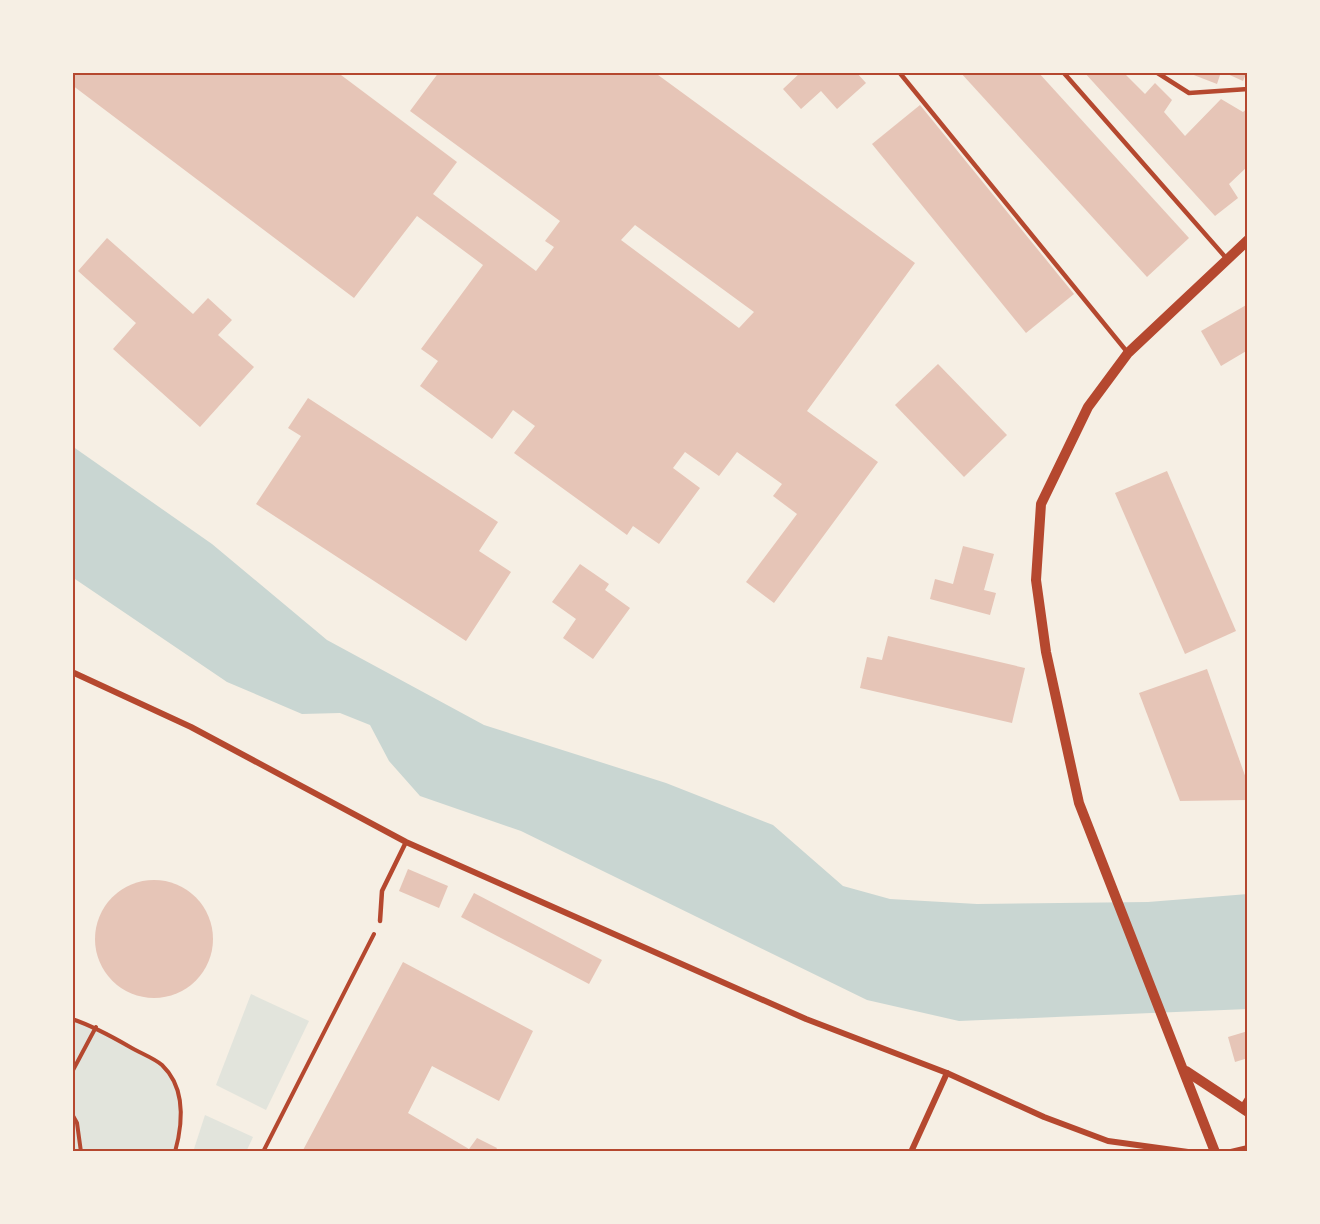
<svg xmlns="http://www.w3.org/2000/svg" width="1320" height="1224" viewBox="0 0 1320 1224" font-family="Mulish,sans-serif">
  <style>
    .green { fill: #e2e4dc }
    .water { fill: #c9d6d2 }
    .building { fill: #e6c5b7; fill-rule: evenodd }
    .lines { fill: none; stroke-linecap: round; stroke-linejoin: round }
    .path { stroke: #b5482f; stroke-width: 4 }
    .service { stroke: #b5482f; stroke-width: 4.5 }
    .minor { stroke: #b5482f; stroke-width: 6 }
    .tertiary { stroke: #b5482f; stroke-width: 10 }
    .neatline { fill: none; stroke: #b5482f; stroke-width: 2 }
  </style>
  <rect width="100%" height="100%" fill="#f6efe4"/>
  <g class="green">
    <path d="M251,994L309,1021L266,1110L216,1085Z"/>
    <path d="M72,1019C93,1026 111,1036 130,1047C140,1053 154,1058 162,1065C186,1088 183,1123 175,1152H72Z"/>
    <path d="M205,1115L253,1137L246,1152H193Z"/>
  </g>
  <path class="water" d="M72,446L212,544L327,640L484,725L666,783L773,825L843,886L890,899L977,904L1148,902L1248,894V1009L959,1021L867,1000L521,831L420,796L389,761L370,725L340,713L302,714L227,682L72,577Z"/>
  <g class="building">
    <path d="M72,72H337L457,162L433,194L536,271L554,247L545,241L560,221L410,111L439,72H654L915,263L807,411L878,462L774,603L746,582L797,514L773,496L782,484L737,452L719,476L685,452L673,468L700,488L659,544L633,526L627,535L514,453L535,426L513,410L492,439L420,386L438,361L421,349L483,265L417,216L354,298L72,85ZM635,225L754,312L739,328L621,240Z"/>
    <path d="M801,72H856L866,83L837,109L821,91L801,109L783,89Z"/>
    <path d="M960,72H1038L1189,238L1147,277Z"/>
    <path d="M1084,72H1123L1145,94L1155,83L1172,100L1164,112L1185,136L1221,99L1243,112L1248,108V166L1229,184L1238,198L1215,216Z"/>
    <path d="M1186,72H1221L1217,84Z"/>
    <path d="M1223,72H1247L1243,81Z"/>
    <path d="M920,105L1074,294L1026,333L872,144Z"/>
    <path d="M107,238L193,314L208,298L232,320L218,335L254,367L200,427L113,349L136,323L78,271Z"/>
    <path d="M1248,304V350L1221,366L1201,331Z"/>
    <path d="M938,364L1007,435L964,477L895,405Z"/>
    <path d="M308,398L498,522L479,551L511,572L466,641L256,504L301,436L288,428Z"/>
    <path d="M1167,471L1236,631L1185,654L1115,493Z"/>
    <path d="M963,546L994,554L984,590L996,593L990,615L930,599L935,579L953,584Z"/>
    <path d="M580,564L609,584L605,590L630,608L593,659L563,638L576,619L552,602Z"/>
    <path d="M888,636L1025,668L1012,723L860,688L867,657L882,660Z"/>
    <path d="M1207,669L1248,784V800L1180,801L1139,693Z"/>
    <path d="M408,869L448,886L439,908L399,891Z"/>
    <circle cx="154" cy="939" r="59"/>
    <path d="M474,893L602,960L589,984L461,917Z"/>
    <path d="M403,962L533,1031L499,1101L432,1066L408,1113L469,1149L477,1138L497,1148L495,1152H302Z"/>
    <path d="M1248,1031V1058L1235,1062L1228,1037Z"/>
  </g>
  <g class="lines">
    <g class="path">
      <path d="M72,1019C93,1026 111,1036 130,1047C140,1053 154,1058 162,1065C186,1088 183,1123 175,1152"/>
      <path d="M72,1072L96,1027"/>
      <path d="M72,1114L77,1123L81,1152"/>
      <path d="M263,1152L374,934"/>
    </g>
    <g class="service">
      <path d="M899,72L1128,353"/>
      <path d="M1063,72L1227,259"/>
      <path d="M1156,72L1189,93L1248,89"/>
      <path d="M380,921L382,891L406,842"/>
      <path d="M1241,1108L1248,1097"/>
    </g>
    <g class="minor">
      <path d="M72,672L191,727L406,842L806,1019L947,1073L1044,1117L1108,1141L1188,1152"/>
      <path d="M911,1152L947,1073"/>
      <path d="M1231,1152L1248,1148"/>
    </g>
    <g class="tertiary">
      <path d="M1186,1071L1248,1112"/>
      <path d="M1215,1152L1079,803L1046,652L1036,580L1041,504L1088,407L1128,353L1248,240"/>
    </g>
  </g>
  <rect width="1320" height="1224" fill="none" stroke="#f6efe4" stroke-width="147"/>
  <rect x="74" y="74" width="1172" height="1076" class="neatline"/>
</svg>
